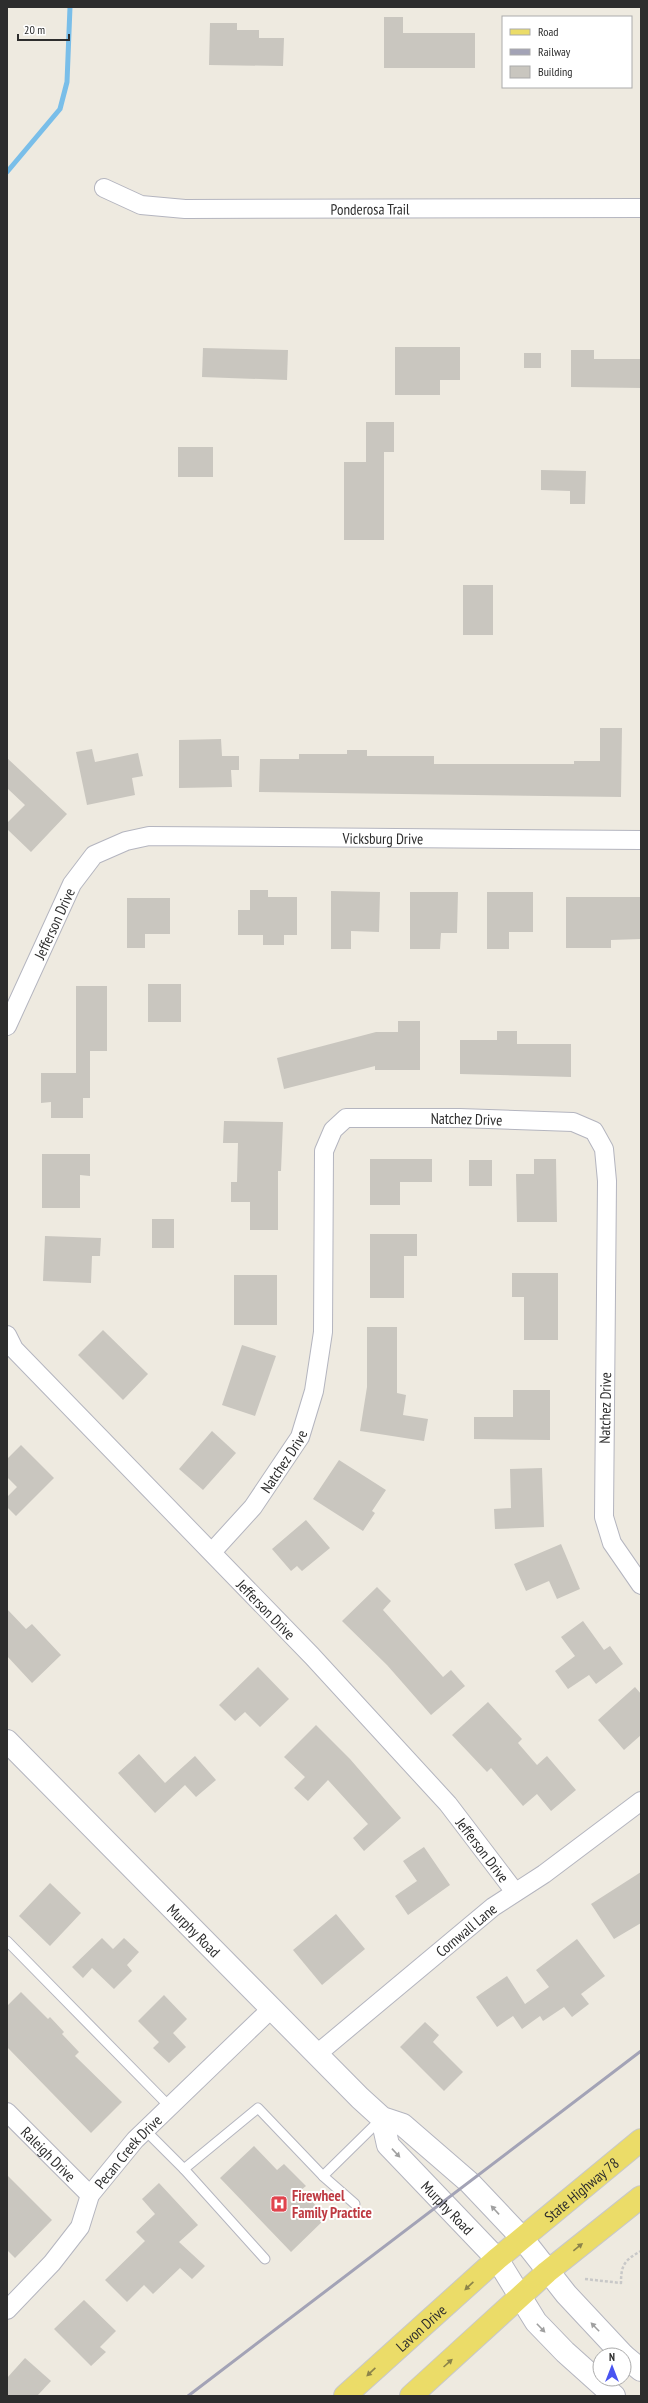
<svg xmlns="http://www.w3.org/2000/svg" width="648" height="2403" viewBox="0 0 648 2403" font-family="'PT Sans Narrow',sans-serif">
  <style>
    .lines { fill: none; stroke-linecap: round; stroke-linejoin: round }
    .stream { stroke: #79bee9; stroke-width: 5 }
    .building { fill: #c9c6bf }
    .service-casing { stroke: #b4b5bf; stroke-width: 11 }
    .minor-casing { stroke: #b4b5bf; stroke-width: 20 }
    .secondary-casing { stroke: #b4b5bf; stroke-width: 24 }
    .primary-casing { stroke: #c8c8c8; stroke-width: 24 }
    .path { stroke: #c8c8c8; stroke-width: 2.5; stroke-dasharray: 3 2; stroke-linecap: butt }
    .service { stroke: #fff; stroke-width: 9 }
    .minor { stroke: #fff; stroke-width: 18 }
    .secondary { stroke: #fff; stroke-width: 22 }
    .primary { stroke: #ebdc68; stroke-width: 22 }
    .rail { stroke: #a3a3b6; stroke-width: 3 }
    .oneway { fill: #a0a0a0 }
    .oneway2 { fill: #8c844a }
    .labels { text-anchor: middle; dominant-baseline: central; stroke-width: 4; stroke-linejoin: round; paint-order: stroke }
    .street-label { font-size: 15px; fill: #2d2d2d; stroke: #fff }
    .health-label { font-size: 15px; font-weight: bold; fill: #be3a42; stroke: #fff; text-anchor: start }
  </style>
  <rect width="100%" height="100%" fill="#eeeae0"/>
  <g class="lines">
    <path class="stream" d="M7,172L60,109L67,82L70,7"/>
  </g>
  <g class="building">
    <path d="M384,17H403V33H475V68H384Z"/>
    <path d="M210,23H237V30H259V38H284L283,66L209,65Z"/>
    <path d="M395,347H460V380H440V395H395Z"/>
    <path d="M203,348L288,350L287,380L202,377Z"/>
    <path d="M571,350H594V359H641V388L571,387Z"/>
    <rect x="524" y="353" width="17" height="15"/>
    <path d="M366,422H394V452H384V540H344V462H366Z"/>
    <rect x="178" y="447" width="35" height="30"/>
    <path d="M541,470L586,471L585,504H570V491L541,490Z"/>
    <rect x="463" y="585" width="30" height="50"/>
    <path d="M600,728H622L621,797L259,792L260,759H299V754H347V750H367V756H434V764H574V761H600Z"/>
    <path d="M221,739L222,756H239V770H231L232,787L179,788V740Z"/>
    <path d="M92,749L95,762L138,753L143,776L132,778L135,795L87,805L76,752Z"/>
    <path d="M7,758L67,814L31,852L7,829V823L25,805L7,788Z"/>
    <path d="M250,890H268V897H297V935H284V945H263V935H238V910H250Z"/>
    <path d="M331,891L380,892L379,932L351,931V949H331Z"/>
    <path d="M410,892H458L457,933H441L440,949H410Z"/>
    <path d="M487,892H533V932H509V949H487Z"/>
    <path d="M566,897H641V939L611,940V948H566Z"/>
    <path d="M127,898H170V934H145V948H127Z"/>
    <rect x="148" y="984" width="33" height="38"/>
    <path d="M76,986H107V1051H90V1098H83V1118H51V1102L41,1103V1073H76Z"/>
    <path d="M398,1021H420V1070H375V1066L284,1089L277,1058L376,1032H398Z"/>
    <path d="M497,1031H517V1044H571V1077L460,1074V1040H497Z"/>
    <path d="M224,1121L283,1122L281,1171H278V1230H250V1202H231V1182H237L238,1143H223Z"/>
    <path d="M42,1154H90V1176L80,1175V1208H42Z"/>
    <path d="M370,1159H432V1182H400V1205H370Z"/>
    <path d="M534,1159H556L557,1222H517L516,1174H534Z"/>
    <rect x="469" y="1160" width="23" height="26"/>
    <rect x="152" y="1219" width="22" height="29"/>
    <path d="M370,1234H417V1256H404V1298H370Z"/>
    <path d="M45,1236L101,1238L100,1256H92L91,1283L43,1281Z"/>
    <path d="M512,1273H558V1340H524V1297H512Z"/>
    <rect x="234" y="1275" width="43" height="50"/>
    <path d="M367,1327H397V1393L406,1395L403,1415L428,1419L424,1441L360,1431L367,1387Z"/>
    <path d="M103,1330L148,1374L123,1400L78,1355Z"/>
    <path d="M242,1345L276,1356L255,1416L222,1405Z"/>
    <path d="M513,1390H550V1440L474,1439V1417H513Z"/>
    <path d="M212,1431L236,1453L203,1490L179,1469Z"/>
    <path d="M21,1445L54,1478L16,1516L7,1507V1497L17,1487L7,1477V1459Z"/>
    <path d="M339,1460L386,1490L372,1511L375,1513L363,1531L313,1499Z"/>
    <path d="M542,1468L544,1527L495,1529L494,1509L511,1508L510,1469Z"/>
    <path d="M306,1520L330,1548L302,1571L297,1566L291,1571L272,1549Z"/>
    <path d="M561,1544L580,1589L557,1599L549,1581L526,1591L514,1564Z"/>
    <path d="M377,1587L391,1601L383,1610L443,1677L451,1670L465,1686L431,1715L387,1665L342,1621Z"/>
    <path d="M7,1609L26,1629L32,1624L61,1655L32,1683L7,1656Z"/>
    <path d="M583,1621L604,1650L610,1646L623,1664L596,1684L589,1675L568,1689L555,1671L575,1656L561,1637Z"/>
    <path d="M258,1667L289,1699L260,1727L245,1712L235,1721L219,1705Z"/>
    <path d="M635,1687L641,1694V1735L624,1750L598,1720Z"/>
    <path d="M488,1702L522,1739L518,1743L537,1765L547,1756L576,1790L551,1811L537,1794L523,1806L491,1768L487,1772L452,1735Z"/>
    <path d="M316,1725L350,1759L401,1818L364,1851L353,1838L368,1824L328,1780L308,1801L294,1788L305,1777L284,1757Z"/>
    <path d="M139,1754L165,1783L195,1756L216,1780L196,1797L185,1785L155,1813L118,1773Z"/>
    <path d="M424,1847L450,1885L408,1915L395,1896L417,1881L403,1861Z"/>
    <path d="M641,1872V1923L614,1939L591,1904Z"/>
    <path d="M50,1883L81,1913L50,1946L19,1916Z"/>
    <path d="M336,1914L365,1949L322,1985L293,1950Z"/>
    <path d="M102,1938L113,1949L124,1938L139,1952L127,1965L132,1971L114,1989L92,1968L83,1978L72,1967Z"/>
    <path d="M577,1939L605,1976L581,1994L589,2004L572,2017L564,2007L543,2021L540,2016L522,2029L513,2016L497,2027L476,1997L507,1976L525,2004L549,1987L536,1970Z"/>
    <path d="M21,1992L48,2019L50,2017L64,2032L62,2034L79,2052L75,2056L122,2102L91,2133L7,2047V2006Z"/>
    <path d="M164,1995L187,2019L173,2033L186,2047L169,2063L153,2048L159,2042L138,2021Z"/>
    <path d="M425,2022L439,2035L433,2042L463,2072L444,2091L400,2047Z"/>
    <path d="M254,2146L277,2170L284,2164L306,2186L301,2190L327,2217L291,2252L220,2178Z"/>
    <path d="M7,2175L52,2220L15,2258L7,2250Z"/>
    <path d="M159,2183L198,2225L179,2242L205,2266L192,2279L180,2268L153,2294L144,2285L127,2302L105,2280L145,2241L136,2232L155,2214L142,2199Z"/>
    <path d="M84,2300L116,2331L100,2347L106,2352L91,2366L54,2329Z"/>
    <path d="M25,2358L51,2381L37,2396H7V2378Z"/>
  </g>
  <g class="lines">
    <g class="service-casing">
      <g id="service">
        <path d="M7,1941L169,2106"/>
        <path d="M145,2130L184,2169L258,2108L323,2176L381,2119"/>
        <path d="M184,2169L265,2259"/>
        <path d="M323,2176L355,2204"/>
      </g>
    </g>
    <g class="minor-casing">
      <g id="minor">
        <path id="s1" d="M104,188L141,205L185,209L641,208"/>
        <path id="s2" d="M7,1026L72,884L94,855L126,841L149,836L641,840"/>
        <path id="s3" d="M7,1335L14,1349L312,1656L448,1804L515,1892"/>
        <path id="s4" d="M212,1552L253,1507L300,1437L314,1391L323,1332L324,1151L333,1130L346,1118H460L573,1122L594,1131L604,1149L607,1181L604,1517L612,1543L641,1585"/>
        <path id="s5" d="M317,2054L493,1907L544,1874L641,1801"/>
        <path id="s6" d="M7,2112L90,2195"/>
        <path id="s7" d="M7,2310L52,2263L80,2227L90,2195L135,2140L271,2009"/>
      </g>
    </g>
    <g class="secondary-casing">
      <g id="secondary">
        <path id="s8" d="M7,1741L360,2098L382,2118L403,2125L470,2183L522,2238L566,2294L623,2355"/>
        <path id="s9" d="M382,2118L388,2145L497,2259L536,2322L565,2352L614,2396"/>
        <path d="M624,2356L641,2370"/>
      </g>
    </g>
    <g class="primary-casing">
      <g id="primary">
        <path id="s10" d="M345,2396L497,2259L641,2140"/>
        <path d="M411,2396L547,2272L641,2197"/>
      </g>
    </g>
    <path class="path" d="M585,2279L621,2283C621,2264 625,2260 641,2251"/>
    <use href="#service" class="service"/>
    <use href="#minor" class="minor"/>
    <use href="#secondary" class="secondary"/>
    <use href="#primary" class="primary"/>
    <path class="rail" d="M188,2396L641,2051"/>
  </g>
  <defs><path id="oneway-solid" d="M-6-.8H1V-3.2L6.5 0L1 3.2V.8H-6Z"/></defs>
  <g class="oneway">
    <use href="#oneway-solid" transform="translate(396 2153) rotate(47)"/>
    <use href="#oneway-solid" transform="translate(495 2210) rotate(-133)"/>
    <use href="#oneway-solid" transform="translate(595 2327) rotate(-134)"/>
    <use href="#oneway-solid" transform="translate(541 2328) rotate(46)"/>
  </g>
  <g class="oneway2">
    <use href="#oneway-solid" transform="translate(578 2247) rotate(-39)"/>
    <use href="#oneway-solid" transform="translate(469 2286) rotate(137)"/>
    <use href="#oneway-solid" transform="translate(448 2363) rotate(-42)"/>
    <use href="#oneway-solid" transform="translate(371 2372) rotate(137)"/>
  </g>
  <defs>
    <g id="hospital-square" transform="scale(0.9)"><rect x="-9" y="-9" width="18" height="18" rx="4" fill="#e0444e" stroke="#fff"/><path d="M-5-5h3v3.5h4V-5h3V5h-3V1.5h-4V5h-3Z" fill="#fff"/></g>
  </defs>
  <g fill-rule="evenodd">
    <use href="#hospital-square" x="279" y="2204"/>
  </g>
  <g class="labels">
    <g class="street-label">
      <text stroke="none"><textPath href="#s1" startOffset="270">Ponderosa Trail</textPath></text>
      <text stroke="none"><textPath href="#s2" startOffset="485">Vicksburg Drive</textPath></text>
      <text stroke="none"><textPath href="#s2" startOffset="113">Jefferson Drive</textPath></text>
      <text stroke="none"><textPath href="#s4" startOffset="595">Natchez Drive</textPath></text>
      <text transform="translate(605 1408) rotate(-89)">Natchez Drive</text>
      <text stroke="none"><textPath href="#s4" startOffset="116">Natchez Drive</textPath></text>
      <text stroke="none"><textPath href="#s3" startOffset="378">Jefferson Drive</textPath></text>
      <text stroke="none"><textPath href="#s3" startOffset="702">Jefferson Drive</textPath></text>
      <text stroke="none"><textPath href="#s8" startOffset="266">Murphy Road</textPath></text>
      <text stroke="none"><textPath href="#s5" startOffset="194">Cornwall Lane</textPath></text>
      <text stroke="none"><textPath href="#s7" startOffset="202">Pecan Creek Drive</textPath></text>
      <text stroke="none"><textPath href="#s6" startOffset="59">Raleigh Drive</textPath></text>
      <text stroke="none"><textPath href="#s10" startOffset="314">State Highway 78</textPath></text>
      <text stroke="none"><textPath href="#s9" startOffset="114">Murphy Road</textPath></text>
      <text stroke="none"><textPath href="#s10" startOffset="102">Lavon Drive</textPath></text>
    </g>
    <g class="health-label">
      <text x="292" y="2195">Firewheel<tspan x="292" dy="17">Family Practice</tspan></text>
    </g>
  </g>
  <rect width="648" height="2403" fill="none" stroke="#2d2d2d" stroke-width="16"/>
  <rect x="502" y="16" width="130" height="72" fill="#ffffff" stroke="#ababab"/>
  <rect x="510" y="29" width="20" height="6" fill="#ebdc68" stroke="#ababab"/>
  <text x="538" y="36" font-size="12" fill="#2d2d2d">Road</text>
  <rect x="510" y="49" width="20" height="6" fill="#a3a3b6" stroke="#ababab"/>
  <text x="538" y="56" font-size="12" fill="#2d2d2d">Railway</text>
  <rect x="510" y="66" width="20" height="12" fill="#c9c6bf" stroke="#ababab"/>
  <text x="538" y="76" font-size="12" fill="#2d2d2d">Building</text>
  <g transform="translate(612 2367)"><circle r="19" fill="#ffffff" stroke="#ababab"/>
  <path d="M0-3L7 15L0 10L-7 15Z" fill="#4954f1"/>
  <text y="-6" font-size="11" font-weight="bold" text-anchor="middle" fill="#2d2d2d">N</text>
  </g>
  <path d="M18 34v6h51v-6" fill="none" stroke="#2d2d2d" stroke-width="2"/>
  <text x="24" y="34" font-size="12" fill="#2d2d2d" stroke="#ffffff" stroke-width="3" paint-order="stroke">20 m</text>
</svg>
